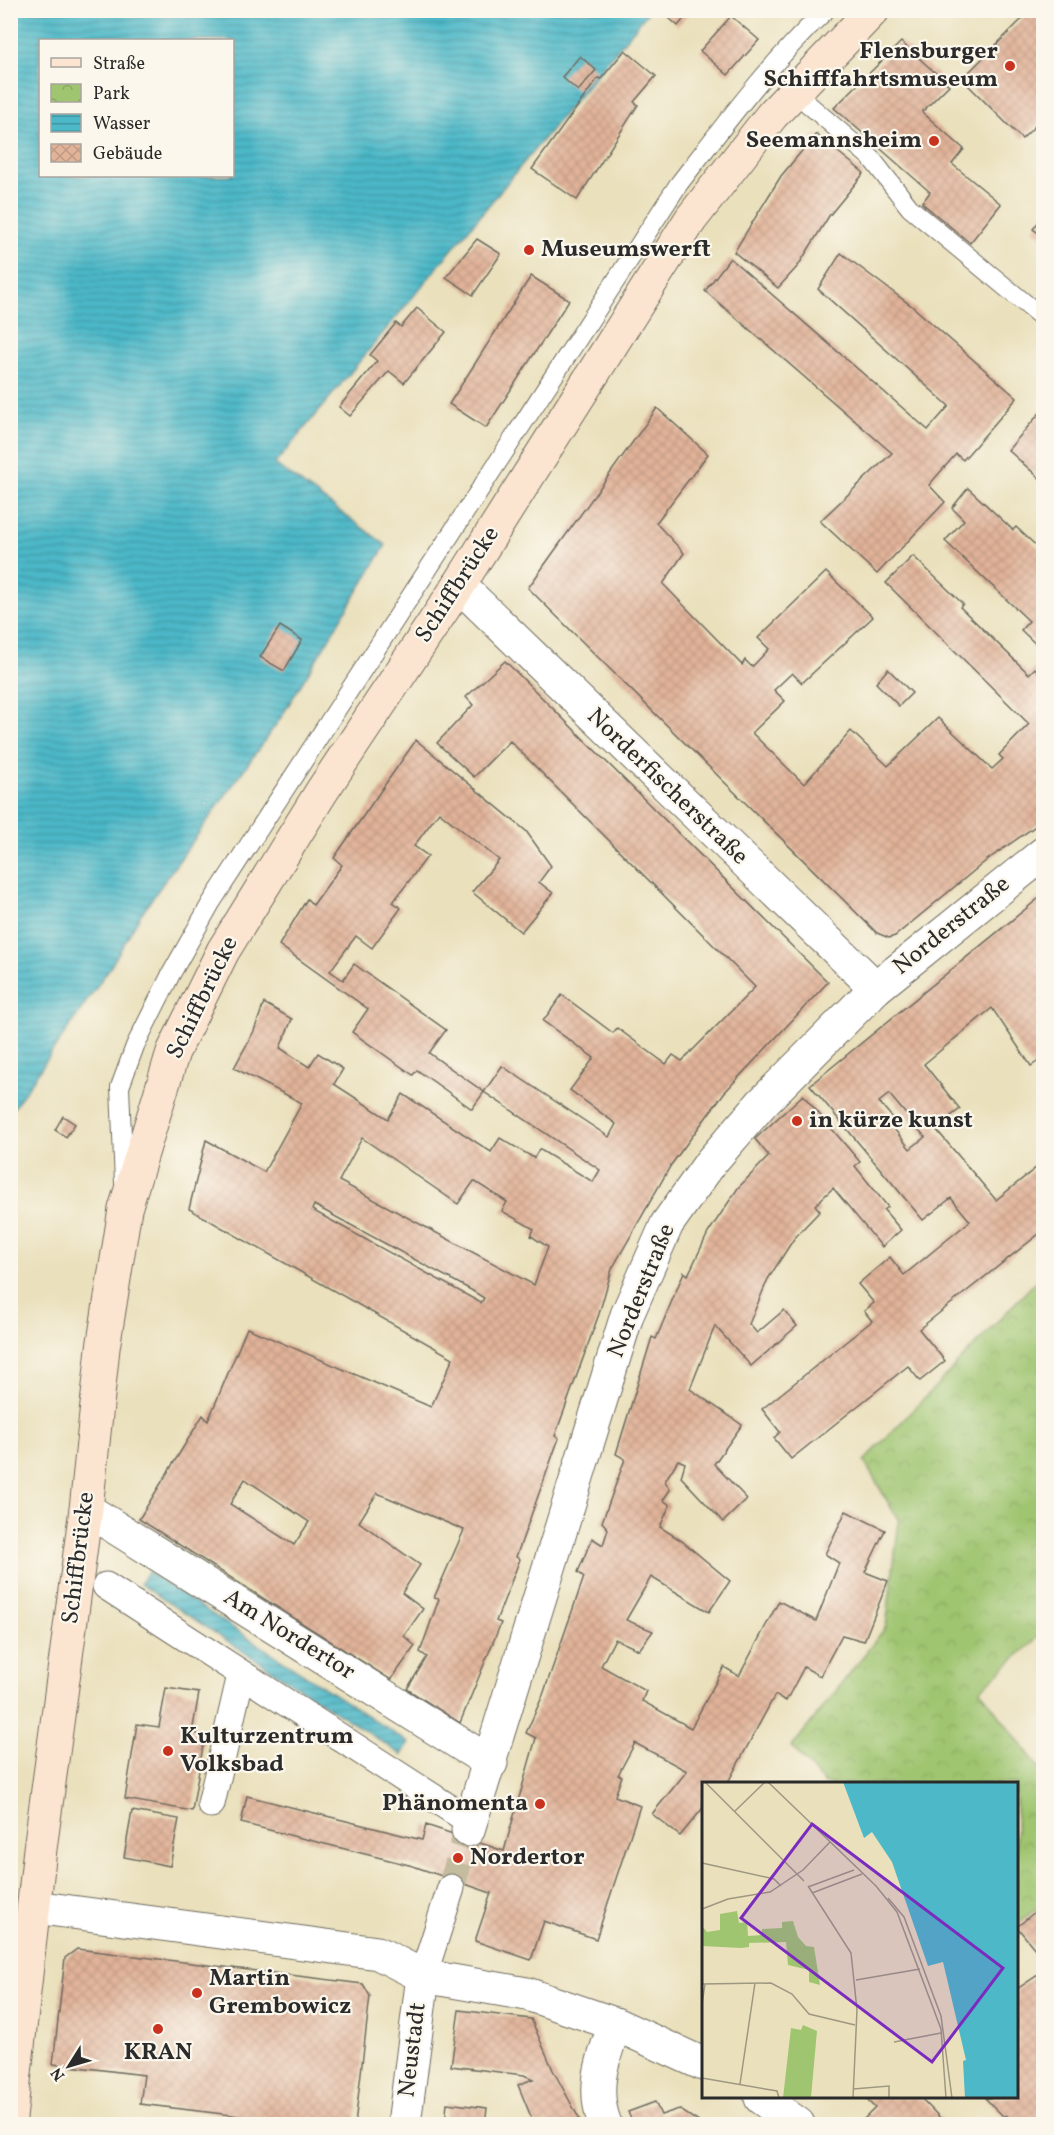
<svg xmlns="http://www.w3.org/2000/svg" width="1054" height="2135" viewBox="0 0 1054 2135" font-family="Vollkorn,serif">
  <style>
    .park { fill: url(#park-crowns); stroke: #65784e; stroke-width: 1.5 }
    .water { fill: url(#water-rules); stroke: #3c727a; stroke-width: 1.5; fill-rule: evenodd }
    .building { fill: url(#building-cross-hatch); fill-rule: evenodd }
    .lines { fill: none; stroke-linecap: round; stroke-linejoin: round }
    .pedestrian-tunnel { stroke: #c4bc9f; stroke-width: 27; stroke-dasharray: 27 14; stroke-linecap: butt }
    .service-casing { stroke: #6e6a5e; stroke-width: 20 }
    .pedestrian-casing { stroke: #6e6a5e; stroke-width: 29 }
    .minor-casing { stroke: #6e6a5e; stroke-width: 35 }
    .tertiary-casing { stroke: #6e6a5e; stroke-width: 35 }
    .secondary-casing { stroke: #6e6a5e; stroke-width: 35 }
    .service { stroke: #fff; stroke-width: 18 }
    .pedestrian { stroke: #fff; stroke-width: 27 }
    .minor { stroke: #fff; stroke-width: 33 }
    .tertiary { stroke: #fff; stroke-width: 33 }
    .secondary { stroke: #fce5d0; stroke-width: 33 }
    .poi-dot { fill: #c8321e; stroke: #fbf7ec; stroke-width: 2 }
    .labels { text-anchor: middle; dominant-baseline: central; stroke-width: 4.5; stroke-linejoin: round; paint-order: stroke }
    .poi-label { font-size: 24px; font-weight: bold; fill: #2b2b2b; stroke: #fbf7ec; text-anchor: start }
    .street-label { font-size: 24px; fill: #2b2b2b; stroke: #fbf7ec }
    .inset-road { fill: none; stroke: #9e9882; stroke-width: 1.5 }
    .view { fill: #7b2cbf; fill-opacity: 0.15; stroke: #7b2cbf; stroke-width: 3 }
    .inset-edge { fill: none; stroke: #2b2b2b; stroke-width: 3 }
  </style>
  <defs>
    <pattern id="park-crowns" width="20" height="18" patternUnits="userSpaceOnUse" patternTransform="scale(1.5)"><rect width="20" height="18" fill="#9fc570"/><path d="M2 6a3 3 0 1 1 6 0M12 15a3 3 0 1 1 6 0" fill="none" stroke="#89a961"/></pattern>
    <pattern id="water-rules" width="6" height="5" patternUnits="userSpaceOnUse" patternTransform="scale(1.5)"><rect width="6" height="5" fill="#4cb8c8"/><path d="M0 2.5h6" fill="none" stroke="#3f96a3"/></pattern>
    <pattern id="building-cross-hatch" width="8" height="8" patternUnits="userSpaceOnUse" patternTransform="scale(1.5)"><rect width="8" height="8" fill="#e1b399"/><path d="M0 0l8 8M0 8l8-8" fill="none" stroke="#c19a84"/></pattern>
  </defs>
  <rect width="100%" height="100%" fill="#fbf7ec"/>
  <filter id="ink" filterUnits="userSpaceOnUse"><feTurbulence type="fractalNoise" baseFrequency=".0167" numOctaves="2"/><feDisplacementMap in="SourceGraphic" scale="12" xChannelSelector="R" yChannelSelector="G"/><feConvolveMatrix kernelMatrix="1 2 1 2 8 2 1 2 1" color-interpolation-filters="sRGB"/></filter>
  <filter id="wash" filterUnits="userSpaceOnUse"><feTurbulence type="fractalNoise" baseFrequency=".008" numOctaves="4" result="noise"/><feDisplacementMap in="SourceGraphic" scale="24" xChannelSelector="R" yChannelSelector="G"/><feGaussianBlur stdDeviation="1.35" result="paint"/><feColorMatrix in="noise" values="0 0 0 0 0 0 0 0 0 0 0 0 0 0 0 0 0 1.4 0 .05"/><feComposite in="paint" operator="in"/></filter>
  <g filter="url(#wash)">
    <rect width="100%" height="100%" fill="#eae0bc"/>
    <path class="park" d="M1043,1274V1633L980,1690L1043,1773V1903L1017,1924L1016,1784H825L792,1747L886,1627L899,1521L864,1461Z"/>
    <g class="water">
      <path d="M11,11H649L275,464L386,545L280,719L141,914L111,966L11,1112ZM40,40H232V176H40Z"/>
      <path d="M148,1572L409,1743L402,1755L140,1584Z"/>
    </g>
    <g id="blocks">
      <g class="building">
        <path d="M660,10H691L678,26Z"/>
        <path d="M1031,10H1044V117L1022,139L962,79Z"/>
        <path d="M731,16L759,40L728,75L700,51Z"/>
        <path d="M901,42L949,85L922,112L964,149L952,164L1001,204L970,243L922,203L930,192L834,108Z"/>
        <path d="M625,50L656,76L634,102L638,105L577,200L532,169L598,78L601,79Z"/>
        <path d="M580,56L596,70L578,91L562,77Z"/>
        <path d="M816,134L864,173L829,216L798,266L778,288L734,252L781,176Z"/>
        <path d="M1044,215V237L1033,229Z"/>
        <path d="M477,239L501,254L473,295L446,277Z"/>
        <path d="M841,253L913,307L1017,398L963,460L956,454L929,485L945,502L877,574L820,521L892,453L705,291L730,258L928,430L949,406L818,289Z"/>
        <path d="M531,276L569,300L486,428L449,404Z"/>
        <path d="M417,308L446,332L404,383L389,371L350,416L339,407L377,361L370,355L396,323L401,327Z"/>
        <path d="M657,408L708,454L656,523L684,553L663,584L742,665L745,660L752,667L769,649L758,638L826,572L873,617L802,683L792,673L774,690L785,701L752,733L804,784L851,731L888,766L938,718L992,769L1003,759L999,755L1029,724L886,583L913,556L963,604L960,607L1029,674L1035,668L1044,678V820L987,860L895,936L889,938L877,933L528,588Z"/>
        <path d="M1044,408V482L1008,450Z"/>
        <path d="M968,488L1013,530L1016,527L1044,553V652L1021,630L1029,621L945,541L964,520L952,508Z"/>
        <path d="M280,626L302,640L284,671L260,657Z"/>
        <path d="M505,661L828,982L724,1093L671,1165L612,1269L599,1314L555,1436L559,1438L516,1557L520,1559L496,1621L501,1623L460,1723L407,1689L427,1657L420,1652L439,1599L434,1598L464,1530L377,1493L359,1522L420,1565L402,1593L423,1609L404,1636L415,1646L391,1680L139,1519L203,1415L208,1421L247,1328L431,1407L453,1358L189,1209L206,1140L264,1172L302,1103L234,1068L254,1031L264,1003L292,1019L280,1048L309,1067L318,1053L343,1069L334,1084L388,1119L403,1094L491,1152L500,1138L534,1158L539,1149L593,1182L600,1170L484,1092L502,1066L609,1137L616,1124L570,1090L594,1058L543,1021L562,995L613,1033L617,1028L666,1064L673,1055L682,1061L755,987L510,741L474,777L437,743L473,705L466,697ZM362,1138L458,1204L474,1181L507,1202L502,1211L534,1229L531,1236L548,1247L534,1285L339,1181ZM314,1205L471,1290L484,1298L481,1303L312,1210ZM245,1479L309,1522L294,1545L230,1504Z"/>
        <path d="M888,669L912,693L899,706L876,683Z"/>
        <path d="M416,740L526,831L551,866L539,882L553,893L521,932L472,892L499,860L439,812L414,846L428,856L393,902L401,908L372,948L356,936L330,971L343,980L354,964L446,1030L429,1053L484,1092L472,1109L417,1070L413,1075L352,1032L368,1009L279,945L307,899L313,905L342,865L334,858Z"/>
        <path d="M1044,894V1057L1031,1066L992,1008L924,1064L960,1109L935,1128L996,1200L1042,1163L1044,1165V1230L919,1329L945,1361L920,1381L908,1366L791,1459L774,1438L780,1432L762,1409L872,1321L864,1311L874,1303L858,1284L890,1257L904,1275L970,1221L951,1198L923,1220L810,1085ZM889,1094L925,1137L910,1149L887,1120L892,1117L879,1102Z"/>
        <path d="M803,1095L860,1162L855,1166L888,1207L884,1210L901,1230L882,1247L833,1188L815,1205L820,1211L795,1237L768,1279L749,1324L757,1333L784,1310L797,1326L751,1366L715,1326L690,1389L742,1425L714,1464L747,1499L723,1522L681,1477L685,1463L678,1460L665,1481L670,1490L663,1500L670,1505L660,1527L682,1541L730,1581L709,1612L651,1577L626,1620L653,1631L639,1650L615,1639L601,1666L646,1691L642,1701L691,1728L724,1667L739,1676L779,1601L816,1621L839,1563L825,1554L846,1511L885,1530L865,1572L888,1581L864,1641L842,1635L820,1676L804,1667L786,1701L775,1695L727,1784H703V1808L680,1836L652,1814L687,1771L635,1743L618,1775L622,1776L615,1796L640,1806L596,1939L544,1921L531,1960L475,1941L491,1893L413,1866L241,1823L247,1796L422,1840L426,1825L504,1851L536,1738L526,1733L543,1695L584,1577L578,1572L592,1538L603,1545L608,1529L602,1522L625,1459L616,1454L652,1337L656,1339L684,1272L688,1275L708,1233L738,1188L769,1156L755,1139Z"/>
        <path d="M63,1116L75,1124L66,1137L55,1130Z"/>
        <path d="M166,1688L199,1693L192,1733L205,1735L192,1811L125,1799L137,1724L159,1727Z"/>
        <path d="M132,1811L179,1819L170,1866L124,1857Z"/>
        <path d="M1044,1904V1960L1017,1927Z"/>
        <path d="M77,1949L363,1984L370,1996L355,2124H290V2122L140,2104L144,2075L53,2064L65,1958Z"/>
        <path d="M1044,1971V2124H1016L1006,2115L1004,2117L985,2098L1017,2097V1989Z"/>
        <path d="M459,2010L531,2019L553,2070L582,2124H534L518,2085L533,2079L524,2075L451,2066Z"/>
        <path d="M865,2098H921L946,2124H869L864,2119L875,2108Z"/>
        <path d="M655,2102L661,2115L679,2109L702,2124H633L628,2112Z"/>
        <path d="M447,2103L487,2108L485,2124H445Z"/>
      </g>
    </g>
  </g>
  <g filter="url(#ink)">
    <use href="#blocks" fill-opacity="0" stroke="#6e6a5e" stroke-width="1.5"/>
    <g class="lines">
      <path class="pedestrian-tunnel" d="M451,1888L468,1830"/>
      <g class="service-casing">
        <g id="service">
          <path d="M794,92L871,158L910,208L1044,319"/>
          <path d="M124,1183L120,1087L135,1046L171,974L211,903L678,185C725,124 770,63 826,10"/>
        </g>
      </g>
      <g class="pedestrian-casing">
        <g id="pedestrian">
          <path d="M106,1586L471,1822"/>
          <path d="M211,1804L241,1675"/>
          <path d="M423,1976L451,1888"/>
        </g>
      </g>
      <g class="minor-casing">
        <g id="minor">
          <path d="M459,585L876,988"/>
          <path d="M86,1509L491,1763"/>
          <path d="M468,1830L627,1315L667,1224L711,1162L762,1103L876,988L1044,853"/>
          <path d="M605,2124C591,2088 603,2059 615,2024"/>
        </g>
      </g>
      <g class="tertiary-casing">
        <g id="tertiary">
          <path d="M34,1907L378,1953L423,1976L527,1994L615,2024L703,2064"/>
          <path d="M761,2098L798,2124"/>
          <path d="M404,2124L423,1976"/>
        </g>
      </g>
      <g class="secondary-casing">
        <path id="secondary" d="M10,2118L40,1849L86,1509L103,1348L125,1209L173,1052L223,951L322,791L459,585L691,219L772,115L873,10"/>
      </g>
      <use href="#service" class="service"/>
      <use href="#pedestrian" class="pedestrian"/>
      <use href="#minor" class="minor"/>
      <use href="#tertiary" class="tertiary"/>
      <use href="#secondary" class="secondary"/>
    </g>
  </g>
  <g class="poi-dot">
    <circle cx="1010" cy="66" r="6"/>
    <circle cx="934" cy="141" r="6"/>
    <circle cx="529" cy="250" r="6"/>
    <circle cx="797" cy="1121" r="6"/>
    <circle cx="168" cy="1751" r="6"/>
    <circle cx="540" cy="1804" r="6"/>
    <circle cx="458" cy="1858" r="6"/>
    <circle cx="197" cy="1993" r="6"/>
    <circle cx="158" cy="2029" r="6"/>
  </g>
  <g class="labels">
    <g class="poi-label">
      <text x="998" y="52" text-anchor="end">Flensburger<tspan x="998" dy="28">Schifffahrtsmuseum</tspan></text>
      <text x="922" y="141" text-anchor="end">Seemannsheim</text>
      <text x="541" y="250">Museumswerft</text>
      <text x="809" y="1121">in kürze kunst</text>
      <text x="180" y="1737">Kulturzentrum<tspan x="180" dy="28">Volksbad</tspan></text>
      <text x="528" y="1804" text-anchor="end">Phänomenta</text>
      <text x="470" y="1858">Nordertor</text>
      <text x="209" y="1979">Martin<tspan x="209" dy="28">Grembowicz</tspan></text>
      <text x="158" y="2053" text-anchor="middle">KRAN</text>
    </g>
    <g class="street-label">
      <text transform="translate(458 585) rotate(-57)">Schiffbrücke</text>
      <text transform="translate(667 787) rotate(44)">Norderfischerstraße</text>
      <text transform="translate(952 926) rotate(-39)">Norderstraße</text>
      <text transform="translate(203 998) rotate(-64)">Schiffbrücke</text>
      <text transform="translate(642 1291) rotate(-68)">Norderstraße</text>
      <text transform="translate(79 1558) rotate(-83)">Schiffbrücke</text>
      <text transform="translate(289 1635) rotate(32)">Am Nordertor</text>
      <text transform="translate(413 2050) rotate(-83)">Neustadt</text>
    </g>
  </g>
  <g transform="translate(702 1782)">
    <rect width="316" height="316" fill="#eae0bc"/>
    <path d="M35,129L37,141L45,140L46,154L60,153V147L80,146V140L91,139L96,155L104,164L112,165L118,203L107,200V188L86,183L84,160L47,161V165L39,166L0,164V144L5,150L18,148V132ZM101,243L115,249L109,315L81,316L89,246L99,248Z" fill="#9fc570"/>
    <path d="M141,0H316V316H263L261,279L264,278L241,180L226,184L190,80L170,50L162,56Z" fill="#4cb8c8"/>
    <path class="inset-road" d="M3,0L102,99M66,0L174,104L195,130L239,247L244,316M33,29L63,0M0,81L72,97L79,104M106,104L149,171L155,228L151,316M106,105L152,88M110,111L160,92M186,116L202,135L239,234L250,316M0,127L26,117L68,110L101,88L128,60M154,198L218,187M0,202L69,201L90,212L107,232L153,243M0,222L3,202M192,260L239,251M0,296L75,309L77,316M38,302L53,201M151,307L187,304V316"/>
    <path class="view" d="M110,42L301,186L230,280L39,136Z"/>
    <rect width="316" height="316" class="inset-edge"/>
  </g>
  <rect width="1054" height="2135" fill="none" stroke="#fbf7ec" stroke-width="36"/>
  <rect x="39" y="39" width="195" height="138" fill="#fbf7ec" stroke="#a8a59f" stroke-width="1.5"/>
  <rect x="51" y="58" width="30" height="9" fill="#fce5d0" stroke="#a8a59f" stroke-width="1.5"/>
  <text x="93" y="69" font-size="18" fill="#2b2b2b">Straße</text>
  <rect x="51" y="84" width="30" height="18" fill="url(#park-crowns)" stroke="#a8a59f" stroke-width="1.5"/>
  <text x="93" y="99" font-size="18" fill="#2b2b2b">Park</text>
  <rect x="51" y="114" width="30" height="18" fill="url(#water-rules)" stroke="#a8a59f" stroke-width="1.5"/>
  <text x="93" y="129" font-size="18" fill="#2b2b2b">Wasser</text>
  <rect x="51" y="144" width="30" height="18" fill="url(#building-cross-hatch)" stroke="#a8a59f" stroke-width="1.5"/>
  <text x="93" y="159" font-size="18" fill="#2b2b2b">Gebäude</text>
  <g transform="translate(69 2066) rotate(233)" stroke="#fbf7ec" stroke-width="4.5" paint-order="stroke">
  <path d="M0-4.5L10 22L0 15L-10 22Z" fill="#2b2b2b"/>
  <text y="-9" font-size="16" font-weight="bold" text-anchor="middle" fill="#2b2b2b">N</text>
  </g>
</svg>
